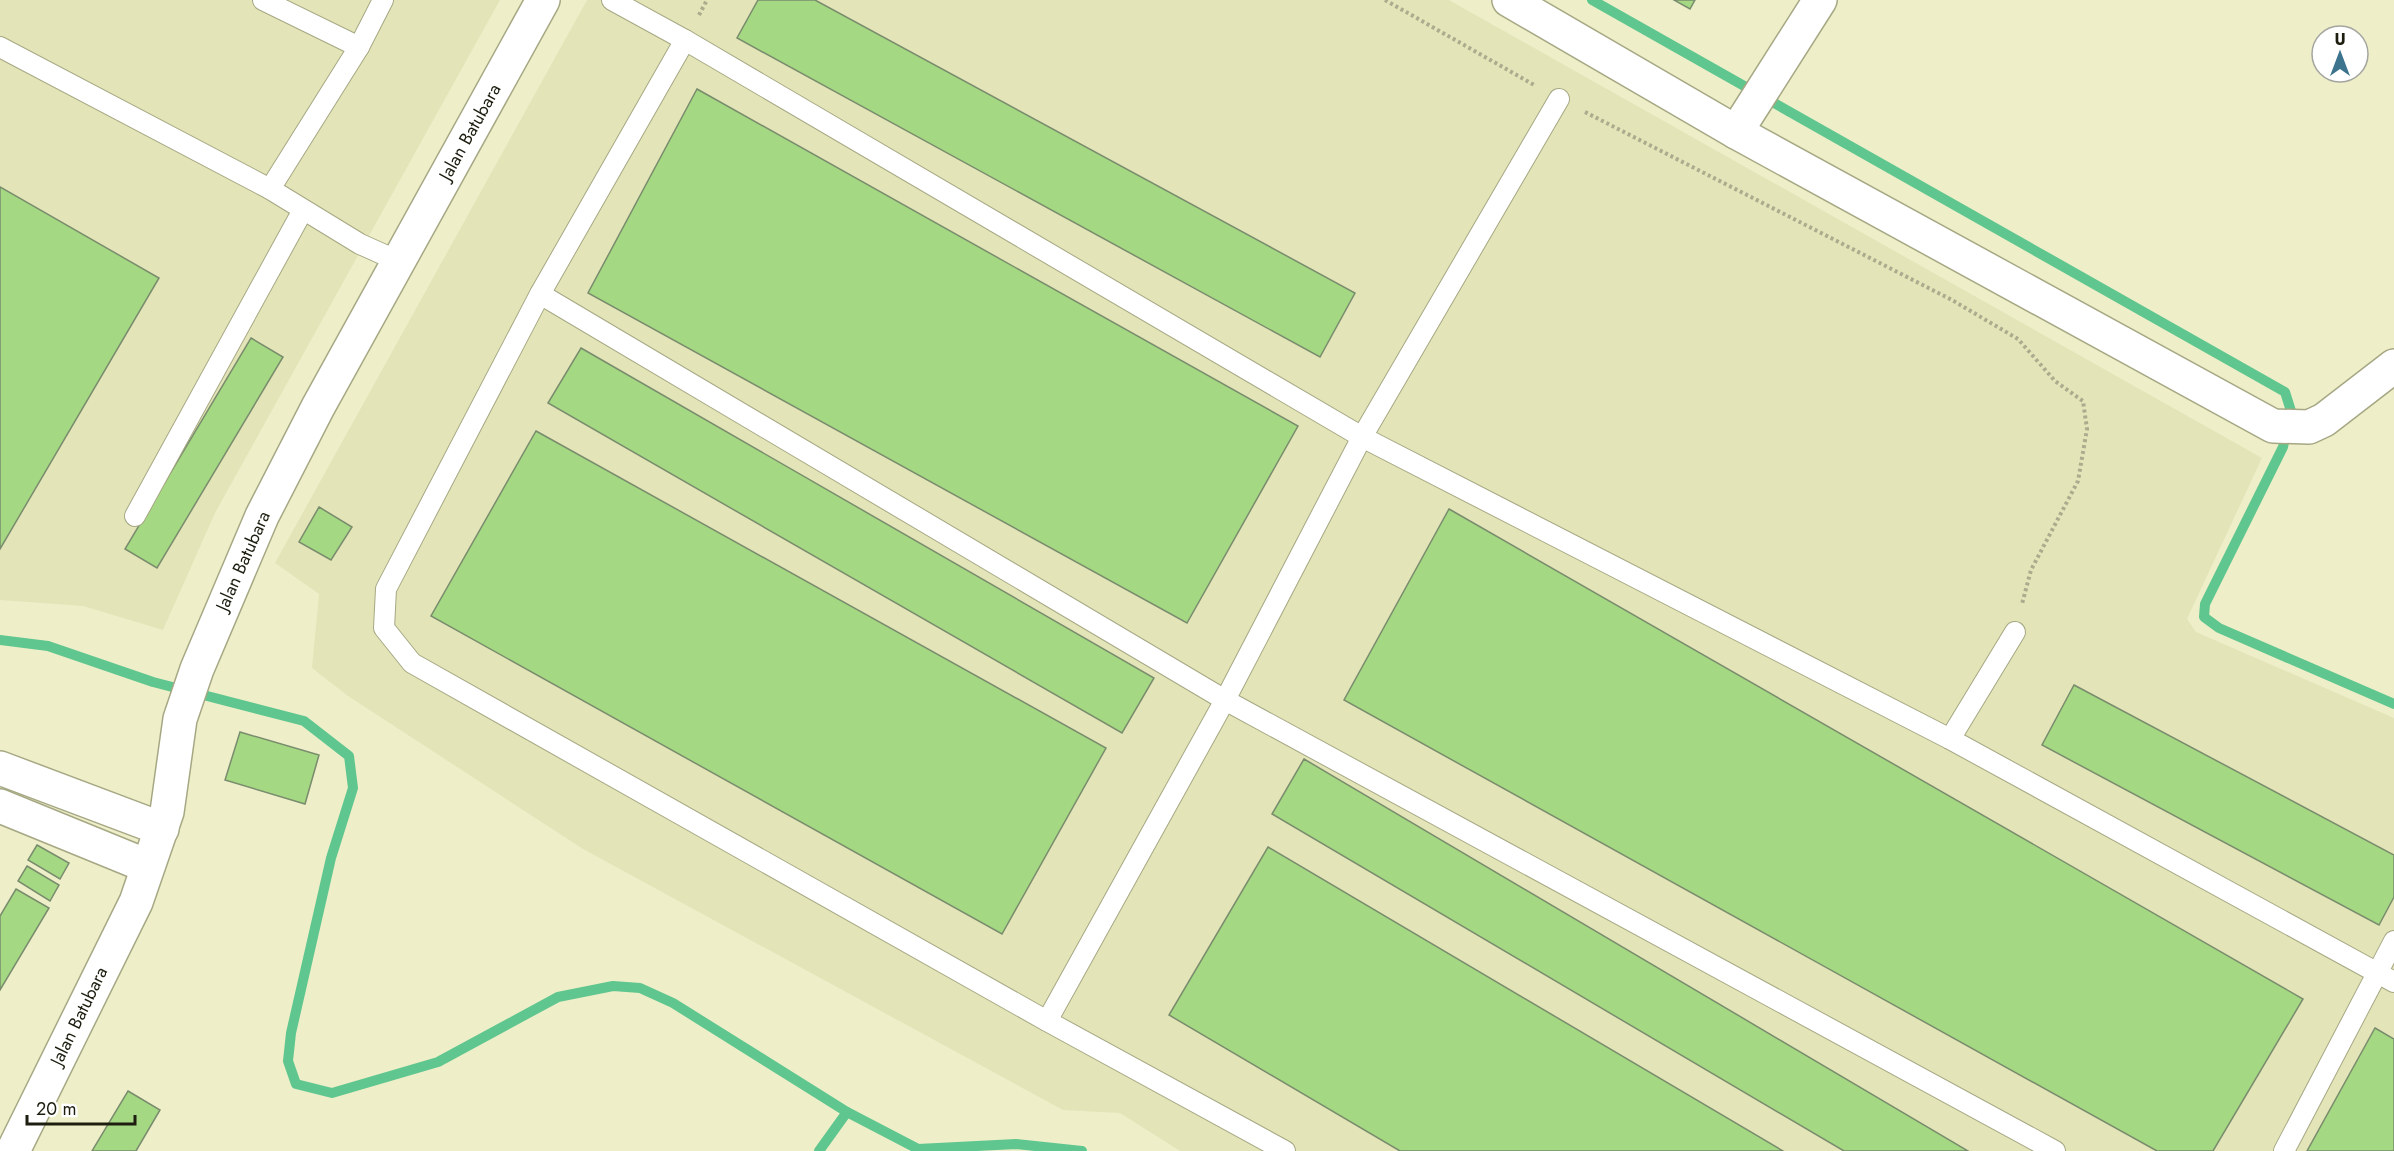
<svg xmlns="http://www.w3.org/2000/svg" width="2394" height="1151" viewBox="0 0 2394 1151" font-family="Jost,sans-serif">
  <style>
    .built { fill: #e3e4b7 }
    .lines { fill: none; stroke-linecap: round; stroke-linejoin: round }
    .stream { stroke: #60c68f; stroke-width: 10 }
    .building { fill: #a5d882; stroke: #798c6d; stroke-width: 1.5 }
    .lane-casing { stroke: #a6a884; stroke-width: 22 }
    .street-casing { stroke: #a6a884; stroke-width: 36 }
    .path { stroke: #abac8e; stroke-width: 4; stroke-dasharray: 3 3; stroke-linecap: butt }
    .lane { stroke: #fff; stroke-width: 20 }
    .street { stroke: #fff; stroke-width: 33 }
    .labels { text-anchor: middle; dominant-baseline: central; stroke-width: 5; stroke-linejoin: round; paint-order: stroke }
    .street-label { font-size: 18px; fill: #1d1e10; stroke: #fff }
  </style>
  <rect width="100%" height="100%" fill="#eeefc9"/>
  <g class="built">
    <path d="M0,0H500L215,513L163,630L83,606L0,600Z"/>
    <path d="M587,0H1449L2262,458L2187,619L2196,632L2394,718V1151H1180L1120,1113L1063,1110L583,849L348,696L312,668L319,594L275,563Z"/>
  </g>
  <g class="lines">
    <g class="stream">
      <path d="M1592,0L2285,392L2291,411L2283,447L2205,604L2204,617L2219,628L2394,704"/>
      <path d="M0,640L48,646L153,682L304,721L349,756L353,788L331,858L291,1033L288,1061L296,1084L332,1093L438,1062L558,997L613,986L640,988L673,1003L847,1112L918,1149L1016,1144L1082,1151"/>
      <path d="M819,1151L847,1112"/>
    </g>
  </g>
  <g class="building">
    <path d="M758,0H815L1355,293L1320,357L737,38Z"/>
    <path d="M1674,0H1695L1690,9Z"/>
    <path d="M697,89L1298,426L1187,623L588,293Z"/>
    <path d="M0,187L159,278L0,549Z"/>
    <path d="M251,338L283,357L157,568L125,549Z"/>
    <path d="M581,348L1154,678L1122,733L548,403Z"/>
    <path d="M536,431L1106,748L1002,934L431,616Z"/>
    <path d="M319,507L352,527L331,560L299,542Z"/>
    <path d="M1449,509L2303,999L2213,1151H2157L1344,700Z"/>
    <path d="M2074,685L2394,855V897L2379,925L2042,745Z"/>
    <path d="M240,732L319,755L305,804L225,780Z"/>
    <path d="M1304,759L1968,1151H1844L1272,814Z"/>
    <path d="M37,845L69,863L60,879L28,860Z"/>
    <path d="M1268,847L1783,1151H1400L1169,1015Z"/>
    <path d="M27,866L59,885L50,901L18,881Z"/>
    <path d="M16,889L49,908L0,990V916Z"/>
    <path d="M2375,1028L2394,1039V1151H2307Z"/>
    <path d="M128,1091L160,1110L136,1151H92Z"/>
  </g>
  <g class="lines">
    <g class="lane-casing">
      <g id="lane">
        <path d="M263,0L359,47"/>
        <path d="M612,0L685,40L1362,437L1950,739L2394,982"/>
        <path d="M685,40L540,294L386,589L384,628L412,663L1047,1021L1285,1151"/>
        <path d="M0,47L270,189L360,244L398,261"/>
        <path d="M270,189L359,47L383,0"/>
        <path d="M540,294L1225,700L2055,1151"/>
        <path d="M135,516L303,210"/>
        <path d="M1950,739L2015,632"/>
        <path d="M1047,1021L1225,700L1362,437L1559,99"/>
        <path d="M2284,1151L2394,941"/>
      </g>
    </g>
    <g class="street-casing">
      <g id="street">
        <path d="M1509,0L1736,132L2273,426L2309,427L2324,420L2394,366"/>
        <path d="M1736,132L1820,0"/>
        <path d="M0,768L162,829"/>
        <path d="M0,806L147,866"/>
        <path d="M13,1151L136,902L167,812L180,719L197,669L262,516L318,407L543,0"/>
      </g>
    </g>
    <g class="path">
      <path d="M1385,0L1536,86"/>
      <path d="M699,15L707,0"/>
      <path d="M1585,112L1952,300L2018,339L2055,381L2083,401L2087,429L2078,481L2031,570L2022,604"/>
    </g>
    <use href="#lane" class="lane"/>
    <use href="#street" class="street"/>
  </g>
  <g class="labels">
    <g class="street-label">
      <text transform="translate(470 132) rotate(-61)">Jalan Batubara</text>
      <text transform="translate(243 561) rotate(-66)">Jalan Batubara</text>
      <text transform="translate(79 1016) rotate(-64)">Jalan Batubara</text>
    </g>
  </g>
  <g transform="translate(2340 54)"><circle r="28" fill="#ffffff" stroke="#a5a59f" stroke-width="1.5"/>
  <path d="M0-4.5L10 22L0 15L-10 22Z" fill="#3c748e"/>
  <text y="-9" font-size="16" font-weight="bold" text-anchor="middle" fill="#1d1e10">U</text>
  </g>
  <path d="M27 1115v9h108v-9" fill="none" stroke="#1d1e10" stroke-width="3"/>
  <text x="36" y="1115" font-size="18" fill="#1d1e10" stroke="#ffffff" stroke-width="4.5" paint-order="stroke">20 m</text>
</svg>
